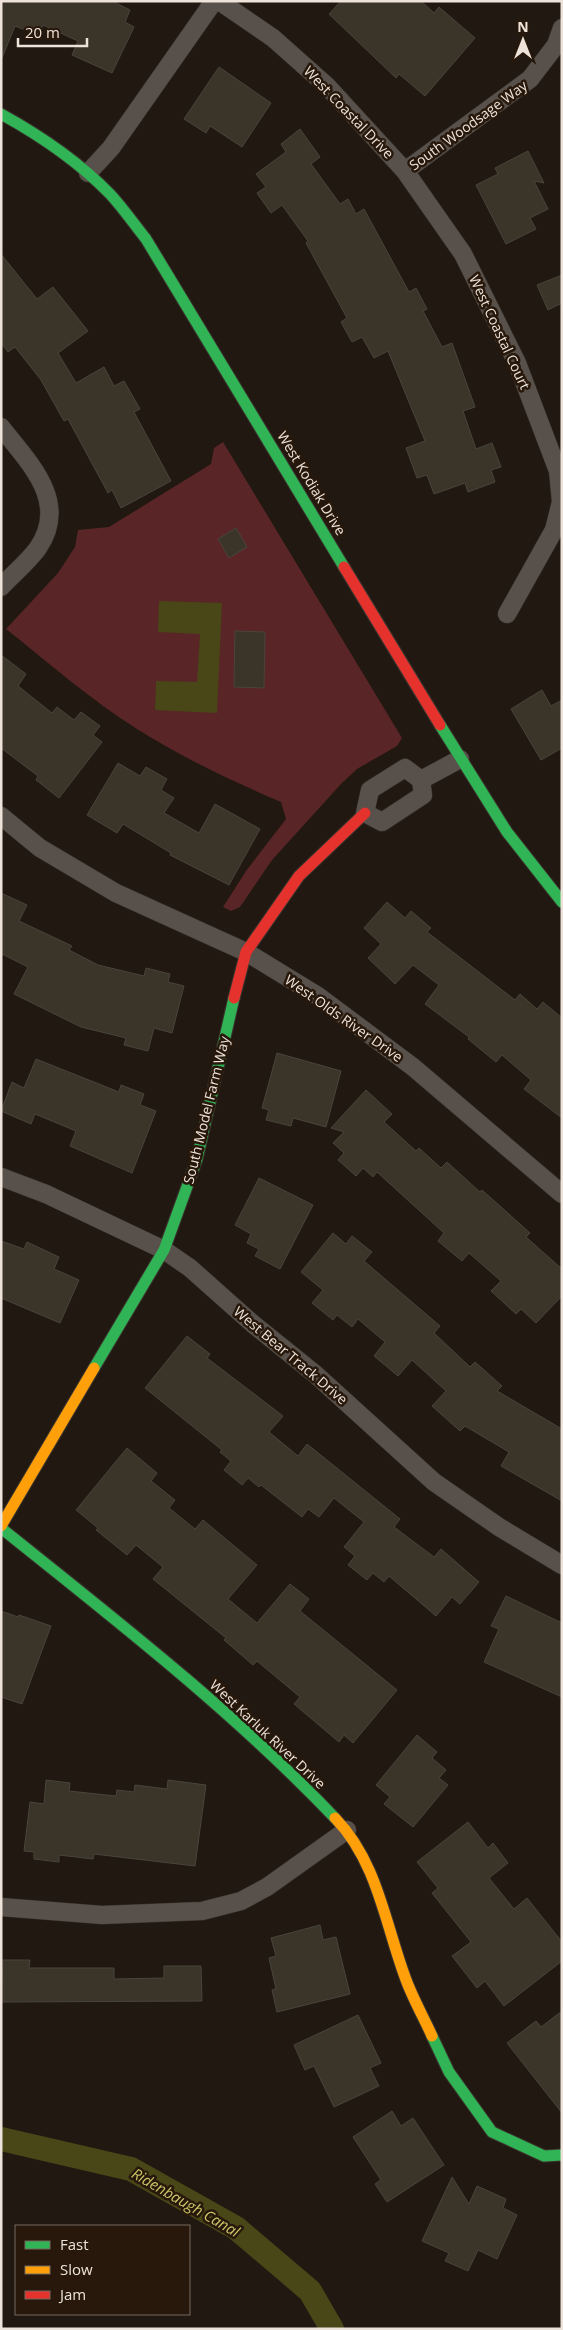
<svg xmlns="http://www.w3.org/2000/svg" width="563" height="2330" viewBox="0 0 563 2330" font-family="'Open Sans',sans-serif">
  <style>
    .green { fill: #592526 }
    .water { fill: #494617 }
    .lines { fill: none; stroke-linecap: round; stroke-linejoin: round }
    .canal { stroke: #494617; stroke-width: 24 }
    .building { fill: #3a3429; stroke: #49443c }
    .street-casing { stroke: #3b352f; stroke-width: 19 }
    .fast-casing { stroke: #3b352f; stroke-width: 13 }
    .slow-casing { stroke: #3b352f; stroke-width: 13 }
    .jam-casing { stroke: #3b352f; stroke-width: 13 }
    .street { stroke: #58514b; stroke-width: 18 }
    .fast { stroke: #30b455; stroke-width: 11 }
    .slow { stroke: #ff9f0a; stroke-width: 11 }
    .jam { stroke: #e5322d; stroke-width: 11 }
    .labels { text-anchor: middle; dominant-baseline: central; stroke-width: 5; stroke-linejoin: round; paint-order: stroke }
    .street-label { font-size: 14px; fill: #ede3da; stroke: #27180b }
    .water-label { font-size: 15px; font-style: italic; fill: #cac667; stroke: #27180b }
  </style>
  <rect width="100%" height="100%" fill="#211911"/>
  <path class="green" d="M223,442L402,738L397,746L357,769L341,784L272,860L240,907L231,911L223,907L246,871L286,819L281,802C230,780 185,759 137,729C91,700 49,663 6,629L58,573L75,547L78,530L109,527L211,464L214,448Z"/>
  <path class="water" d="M159,601L222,603L217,713L155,710L156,681L197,682L200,634L158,632Z"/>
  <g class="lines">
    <path class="canal" d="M1,2139L131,2169L236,2228L310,2291L332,2329"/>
  </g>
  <g class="building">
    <path d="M1,1H112L130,10L125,22L134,27L112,73L72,55L78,41L43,25L39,35L15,26L2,58Z"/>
    <path d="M341,1H421L434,13L439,7L475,38L425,96L399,74L396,78L329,14Z"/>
    <path d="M219,67L271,103L242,147L210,126L206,133L184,119Z"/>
    <path d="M300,129L320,157L311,164L340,204L348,199L356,214L364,209L409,292L416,288L427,309L423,311L442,347L452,343L475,407L463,411L476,449L492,443L501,467L491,470L495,482L468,492L465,483L434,494L427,475L417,478L406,448L425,441L388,351L374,358L362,337L352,342L341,322L347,318L306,243L308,241L282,205L271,213L257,193L266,187L256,174L286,152L281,144Z"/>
    <path d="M528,151L544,183L534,181L548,209L530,218L536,229L506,244L476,185L498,174L495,168Z"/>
    <path d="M1,254L37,299L53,287L88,331L58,353L76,383L104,367L114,386L124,381L140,409L134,412L171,481L121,508L112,490L108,493L68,419L64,421L41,380L15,347L8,352L1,343Z"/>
    <path d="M562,275V303L548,310L537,285Z"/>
    <path d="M236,528L247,547L229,558L218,539Z"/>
    <path d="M235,631L265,632L264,688L234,687Z"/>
    <path d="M1,655L26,674L18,686L52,713L57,707L74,720L81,712L100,726L93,735L102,742L59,798L36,780L38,776L1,748Z"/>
    <path d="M542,690L551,706L562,700V748L541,760L511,709Z"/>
    <path d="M118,763L140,776L146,767L167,779L161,790L174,798L164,813L199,833L215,804L260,829L229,885L170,855L171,853L123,824L117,833L87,815Z"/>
    <path d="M1,893L27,905L19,921L72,946L69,950L98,965L144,976L146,968L170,974L168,982L184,986L172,1033L154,1028L148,1051L124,1045L126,1038L81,1027L14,994L28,967L2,954L1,956Z"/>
    <path d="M387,902L405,918L411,911L431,928L427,932L515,1000L520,994L537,1009L543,1002L562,1018V1118L524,1089L531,1080L502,1055L496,1062L468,1039L469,1037L425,1004L439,985L413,965L395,984L368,958L381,944L364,928Z"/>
    <path d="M277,1053L341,1071L326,1127L293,1118L291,1126L266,1120L269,1110L262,1108Z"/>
    <path d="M36,1059L119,1092L121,1085L144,1094L140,1105L156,1111L132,1173L70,1146L76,1131L35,1114L31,1124L1,1111L12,1082L24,1088Z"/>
    <path d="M366,1090L392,1114L384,1122L416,1151L419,1148L441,1168L447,1162L480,1192L482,1190L530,1233L526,1237L562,1269V1296L536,1323L521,1309L516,1314L491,1291L501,1281L469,1253L462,1261L438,1241L444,1233L377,1172L373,1177L363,1168L356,1176L338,1160L344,1153L333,1143L344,1132L331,1128Z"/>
    <path d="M259,1178L313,1205L280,1269L255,1256L259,1249L247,1243L251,1234L235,1225Z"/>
    <path d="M333,1233L346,1244L352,1236L372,1252L364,1261L440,1326L434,1333L470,1367L475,1362L502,1386L497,1391L562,1429V1501L501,1466L509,1452L465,1426L460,1431L432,1406L446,1391L412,1360L398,1376L374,1356L385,1342L358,1319L352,1327L337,1315L333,1320L312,1303L323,1290L301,1272Z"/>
    <path d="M1,1241L24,1249L27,1242L59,1257L54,1269L79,1280L60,1323L1,1298Z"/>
    <path d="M187,1336L210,1354L207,1358L283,1416L269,1432L298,1456L307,1444L400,1519L394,1527L434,1557L441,1549L479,1582L460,1604L452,1597L436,1616L389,1576L384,1582L373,1573L367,1580L348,1565L355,1556L344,1547L364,1522L334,1498L319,1517L308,1509L302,1517L261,1485L259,1487L248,1478L242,1485L224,1470L231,1461L220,1452L222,1450L145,1388Z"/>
    <path d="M127,1448L157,1473L151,1481L175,1500L169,1508L195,1529L203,1520L257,1565L228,1599L257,1623L290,1584L309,1599L300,1611L397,1690L353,1743L344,1735L339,1742L294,1704L300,1697L257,1661L253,1665L224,1640L226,1638L153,1579L163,1567L136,1545L127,1555L96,1530L98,1528L76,1510Z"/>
    <path d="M506,1596L562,1623V1697L484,1662L499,1629L491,1626Z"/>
    <path d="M1,1611L18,1617L19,1615L51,1626L22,1704L1,1697Z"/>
    <path d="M417,1735L437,1752L432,1758L446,1770L439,1778L448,1785L413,1827L384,1804L390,1797L376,1785Z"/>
    <path d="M46,1780L70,1783L69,1791L116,1796L117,1790L134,1792L135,1785L167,1789L168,1780L206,1785L195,1866L94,1854L93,1859L59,1855V1862L34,1859V1852L24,1851L30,1802L44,1804Z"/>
    <path d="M468,1822L488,1848L493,1843L508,1863L489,1878L514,1909L527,1898L562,1942V1961L504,2006L485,1981L477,1988L452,1956L471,1942L432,1893L438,1888L417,1862Z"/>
    <path d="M320,1925L323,1940L336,1937L350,1994L277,2012L272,1990L276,1989L269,1958L276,1956L271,1938Z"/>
    <path d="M3,1960H30L29,1968H114V1979L164,1978V1966H201L202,2001L1,2002Z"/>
    <path d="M562,2011V2113L507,2043L536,2021L541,2027Z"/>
    <path d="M358,2015L381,2063L370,2068L379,2086L334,2107L314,2066L305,2070L294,2045Z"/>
    <path d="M392,2111L401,2126L413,2118L444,2165L387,2202L375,2184L381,2180L353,2137Z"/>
    <path d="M452,2177L469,2204L477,2186L506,2199L503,2208L517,2215L497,2259L478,2250L468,2271L445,2261L449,2253L422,2241Z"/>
  </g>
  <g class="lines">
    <g class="street-casing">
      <g id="street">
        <path d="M219,1L273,38L327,86L405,171L463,254L517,363L558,471L561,502L554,530L507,614"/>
        <path d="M405,171L530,79L556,45L562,28"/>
        <path d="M88,173L111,148L214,1"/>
        <path d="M1,427C28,462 70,501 38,548C28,562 13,574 1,587"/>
        <path d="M405,768L421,780L423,795L382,822L365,813L370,790Z"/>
        <path d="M421,780L460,759"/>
        <path d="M1,816L40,848L116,893L246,952L318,996L413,1067L562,1194"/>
        <path d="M1,1177L46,1194L164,1250L190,1268L253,1324L315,1374L434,1482L499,1527L562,1565"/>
        <path d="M1,1907L102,1915L202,1911L241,1901L267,1887L347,1830"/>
      </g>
    </g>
    <g class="fast-casing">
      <g id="fast">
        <path d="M1,114C41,136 78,161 110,194C123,208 134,224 146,239L344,567"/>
        <path d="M440,725L507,832L562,902"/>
        <path d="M94,1368L164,1250L197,1159L234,998"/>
        <path d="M1,1528C116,1620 233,1711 335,1818"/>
        <path d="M432,2036L449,2072L492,2132L544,2156L562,2155"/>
      </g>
    </g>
    <g class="slow-casing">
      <g id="slow">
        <path d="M1,1526L94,1368"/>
        <path d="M335,1818C377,1861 385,1923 405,1977C412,1997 423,2016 432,2036"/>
      </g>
    </g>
    <g class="jam-casing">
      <g id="jam">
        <path d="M344,567L440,725"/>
        <path d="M234,998L246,952L299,876L365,813"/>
      </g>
    </g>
    <use href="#street" class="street"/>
    <use href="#fast" class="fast"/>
    <use href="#slow" class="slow"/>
    <use href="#jam" class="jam"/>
  </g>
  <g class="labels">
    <g class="street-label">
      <text transform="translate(349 112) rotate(46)">West Coastal Drive</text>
      <text transform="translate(468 125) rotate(-36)">South Woodsage Way</text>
      <text transform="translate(500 332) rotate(65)">West Coastal Court</text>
      <text transform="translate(312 483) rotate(59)">West Kodiak Drive</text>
      <text transform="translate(344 1018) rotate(35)">West Olds River Drive</text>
      <text transform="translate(206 1110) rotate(-76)">South Model Farm Way</text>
      <text transform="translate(291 1355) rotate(40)">West Bear Track Drive</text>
      <text transform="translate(268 1734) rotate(43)">West Karluk River Drive</text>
    </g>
    <g class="water-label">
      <text transform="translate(186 2202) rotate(30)">Ridenbaugh Canal</text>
    </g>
  </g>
  <rect width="563" height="2330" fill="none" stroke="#ede3da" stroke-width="5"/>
  <rect x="15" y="2225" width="175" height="90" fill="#27180b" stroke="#76695e"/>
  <rect x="25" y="2241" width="25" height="8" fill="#30b455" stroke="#76695e"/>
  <text x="60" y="2250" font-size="15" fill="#ede3da">Fast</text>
  <rect x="25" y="2266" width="25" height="8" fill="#ff9f0a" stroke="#76695e"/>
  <text x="60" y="2275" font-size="15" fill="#ede3da">Slow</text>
  <rect x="25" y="2291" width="25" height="8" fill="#e5322d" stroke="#76695e"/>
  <text x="60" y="2300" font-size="15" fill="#ede3da">Jam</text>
  <g transform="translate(523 40)" stroke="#27180b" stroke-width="4" paint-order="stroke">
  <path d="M0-4L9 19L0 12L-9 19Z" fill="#ede3da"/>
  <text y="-8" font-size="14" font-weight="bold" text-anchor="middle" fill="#ede3da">N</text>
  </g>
  <path d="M18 38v8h69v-8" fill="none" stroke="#ede3da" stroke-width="2.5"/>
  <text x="25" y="38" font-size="15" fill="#ede3da" stroke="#27180b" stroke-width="4" paint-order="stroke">20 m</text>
</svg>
